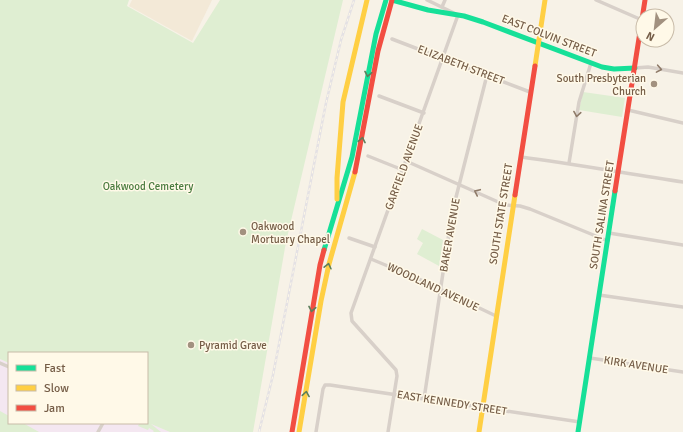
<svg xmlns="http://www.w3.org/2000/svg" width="683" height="432" viewBox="0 0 683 432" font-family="Signika,sans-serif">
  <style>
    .residential { fill: #f3e9d7 }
    .education { fill: #f4e7f1 }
    .green { fill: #dfeed2 }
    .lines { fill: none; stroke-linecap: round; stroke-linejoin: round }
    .street { stroke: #d8d0c9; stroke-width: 3.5 }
    .fast { stroke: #16e098; stroke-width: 5 }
    .slow { stroke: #ffcf43; stroke-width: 5 }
    .jam { stroke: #f24e42; stroke-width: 5 }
    .rail-casing { stroke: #e4e1e4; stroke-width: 2.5 }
    .rail { stroke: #fff9e8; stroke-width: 1; stroke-dasharray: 3; stroke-linecap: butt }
    .oneway { stroke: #8e7a68 }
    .oneway2 { stroke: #5d7e5b }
    .poi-dot { fill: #a2917f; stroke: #fff9e8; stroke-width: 1.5 }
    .labels { text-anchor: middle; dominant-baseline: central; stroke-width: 3; stroke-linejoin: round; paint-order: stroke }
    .street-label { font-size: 11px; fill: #755d47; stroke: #fff9e8 }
    .poi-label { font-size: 11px; fill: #755d47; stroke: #fff9e8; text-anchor: start }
    .park-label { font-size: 11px; fill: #4a7c3f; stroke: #fff9e8 }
  </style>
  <rect width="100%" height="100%" fill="#f7f2e7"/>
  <path class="residential" d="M132,0H212L192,41L129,6Z"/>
  <path class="education" d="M0,359L9,363V423H147V422L170,432H0Z"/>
  <g class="green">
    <path d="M0,0H129L127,6L193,43L220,0H343L286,242L253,432H170L151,424L161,432H153L154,431L149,428L148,430L138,426L139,424L137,423H147V353H9V363L0,359Z"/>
    <path d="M583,92L625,98L622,117L579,110Z"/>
    <path d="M422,229L443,240L439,266L417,254L423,243L417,239Z"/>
    <path d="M0,411L9,416V423H23L39,432H0Z"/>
  </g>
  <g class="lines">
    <g class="street">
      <path d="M596,0L642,20"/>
      <path d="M442,7L445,0"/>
      <path d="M392,39L530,92"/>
      <path d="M635,68L648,67L683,73"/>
      <path d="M379,96L424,113"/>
      <path d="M628,110L683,123"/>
      <path d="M368,156L403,170"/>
      <path d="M521,157C575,164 629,174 683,182"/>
      <path d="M406,161L505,205L520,206L530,209L608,241"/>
      <path d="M569,163L579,102L591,63"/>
      <path d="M609,233L683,245"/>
      <path d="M349,238L375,247"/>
      <path d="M371,259L419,279L496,316"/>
      <path d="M599,295L683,307"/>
      <path d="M590,358L683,372"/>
      <path d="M0,363L9,367"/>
      <path d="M424,399L452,213L487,75"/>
      <path d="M98,432L103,423"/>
      <path d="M316,432L323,389L325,385H330L580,422"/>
      <path d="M388,432L397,376L396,370L352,321L351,313L458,15L427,0"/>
    </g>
    <g class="fast">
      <path d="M392,0L428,10L464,16L483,22L602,67L614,69L635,68"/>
      <path d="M324,250L352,157L376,34L386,0"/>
      <path d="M578,432L615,191"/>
    </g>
    <g class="slow">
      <path d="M535,66L545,0"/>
      <path d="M337,199V178L343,102L367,0"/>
      <path d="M299,432L321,301L329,264L355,172"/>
      <path d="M479,432L515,195"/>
    </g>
    <g class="jam">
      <path d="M355,172L378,51L392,0"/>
      <path d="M615,191L645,0"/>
      <path d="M515,195L535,66"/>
      <path d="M292,432L320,265L324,250"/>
    </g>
    <g class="rail-casing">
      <path id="rail" d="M259,432L273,375L326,103L341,40L354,0"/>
    </g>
    <use href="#rail" class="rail"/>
  </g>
  <defs><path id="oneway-chevron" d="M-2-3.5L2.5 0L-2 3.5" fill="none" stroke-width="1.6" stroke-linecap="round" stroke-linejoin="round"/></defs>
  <g class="oneway">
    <use href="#oneway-chevron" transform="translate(659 69) rotate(10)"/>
    <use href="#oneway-chevron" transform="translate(577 114) rotate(99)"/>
    <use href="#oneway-chevron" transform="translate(477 192) rotate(-155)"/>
  </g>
  <g class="oneway2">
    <use href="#oneway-chevron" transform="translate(368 74) rotate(101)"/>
    <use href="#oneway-chevron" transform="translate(362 140) rotate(-79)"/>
    <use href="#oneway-chevron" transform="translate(328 266) rotate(-77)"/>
    <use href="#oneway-chevron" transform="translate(312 309) rotate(101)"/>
    <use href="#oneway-chevron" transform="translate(306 394) rotate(-81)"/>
  </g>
  <g class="poi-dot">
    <circle cx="654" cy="84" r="4"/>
    <circle cx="243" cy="232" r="4"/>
    <circle cx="191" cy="345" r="4"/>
  </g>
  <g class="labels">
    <g class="street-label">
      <text transform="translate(549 36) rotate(21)">EAST COLVIN STREET</text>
      <text transform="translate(461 65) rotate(21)">ELIZABETH STREET</text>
      <text transform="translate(404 167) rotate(-70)">GARFIELD AVENUE</text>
      <text transform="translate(501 214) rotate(-81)">SOUTH STATE STREET</text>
      <text transform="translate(602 215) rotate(-81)">SOUTH SALINA STREET</text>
      <text transform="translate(450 235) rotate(-80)">BAKER AVENUE</text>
      <text transform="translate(433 287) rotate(25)">WOODLAND AVENUE</text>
      <text transform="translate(636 365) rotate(9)">KIRK AVENUE</text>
      <text transform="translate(452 403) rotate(9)">EAST KENNEDY STREET</text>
    </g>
    <g class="poi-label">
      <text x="646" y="78" text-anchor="end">South Presbyterian<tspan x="646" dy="13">Church</tspan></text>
      <text x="251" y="226">Oakwood<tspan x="251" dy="13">Mortuary Chapel</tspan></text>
      <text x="199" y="345">Pyramid Grave</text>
    </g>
    <g class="park-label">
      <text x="148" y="186">Oakwood Cemetery</text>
    </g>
  </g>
  <rect x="8" y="352" width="140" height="72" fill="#fff9e8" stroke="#c8bba8"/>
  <rect x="16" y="365" width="20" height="6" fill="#16e098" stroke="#c8bba8"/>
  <text x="44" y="372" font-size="12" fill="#755d47">Fast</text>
  <rect x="16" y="385" width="20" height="6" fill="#ffcf43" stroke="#c8bba8"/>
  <text x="44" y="392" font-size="12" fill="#755d47">Slow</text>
  <rect x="16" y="405" width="20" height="6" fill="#f24e42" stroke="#c8bba8"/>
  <text x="44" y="412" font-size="12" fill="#755d47">Jam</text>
  <g transform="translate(655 28) rotate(208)"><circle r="19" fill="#fff9e8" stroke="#c8bba8"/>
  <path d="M0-3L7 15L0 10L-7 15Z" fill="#a2917f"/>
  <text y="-6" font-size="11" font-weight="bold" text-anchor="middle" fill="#755d47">N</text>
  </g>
</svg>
